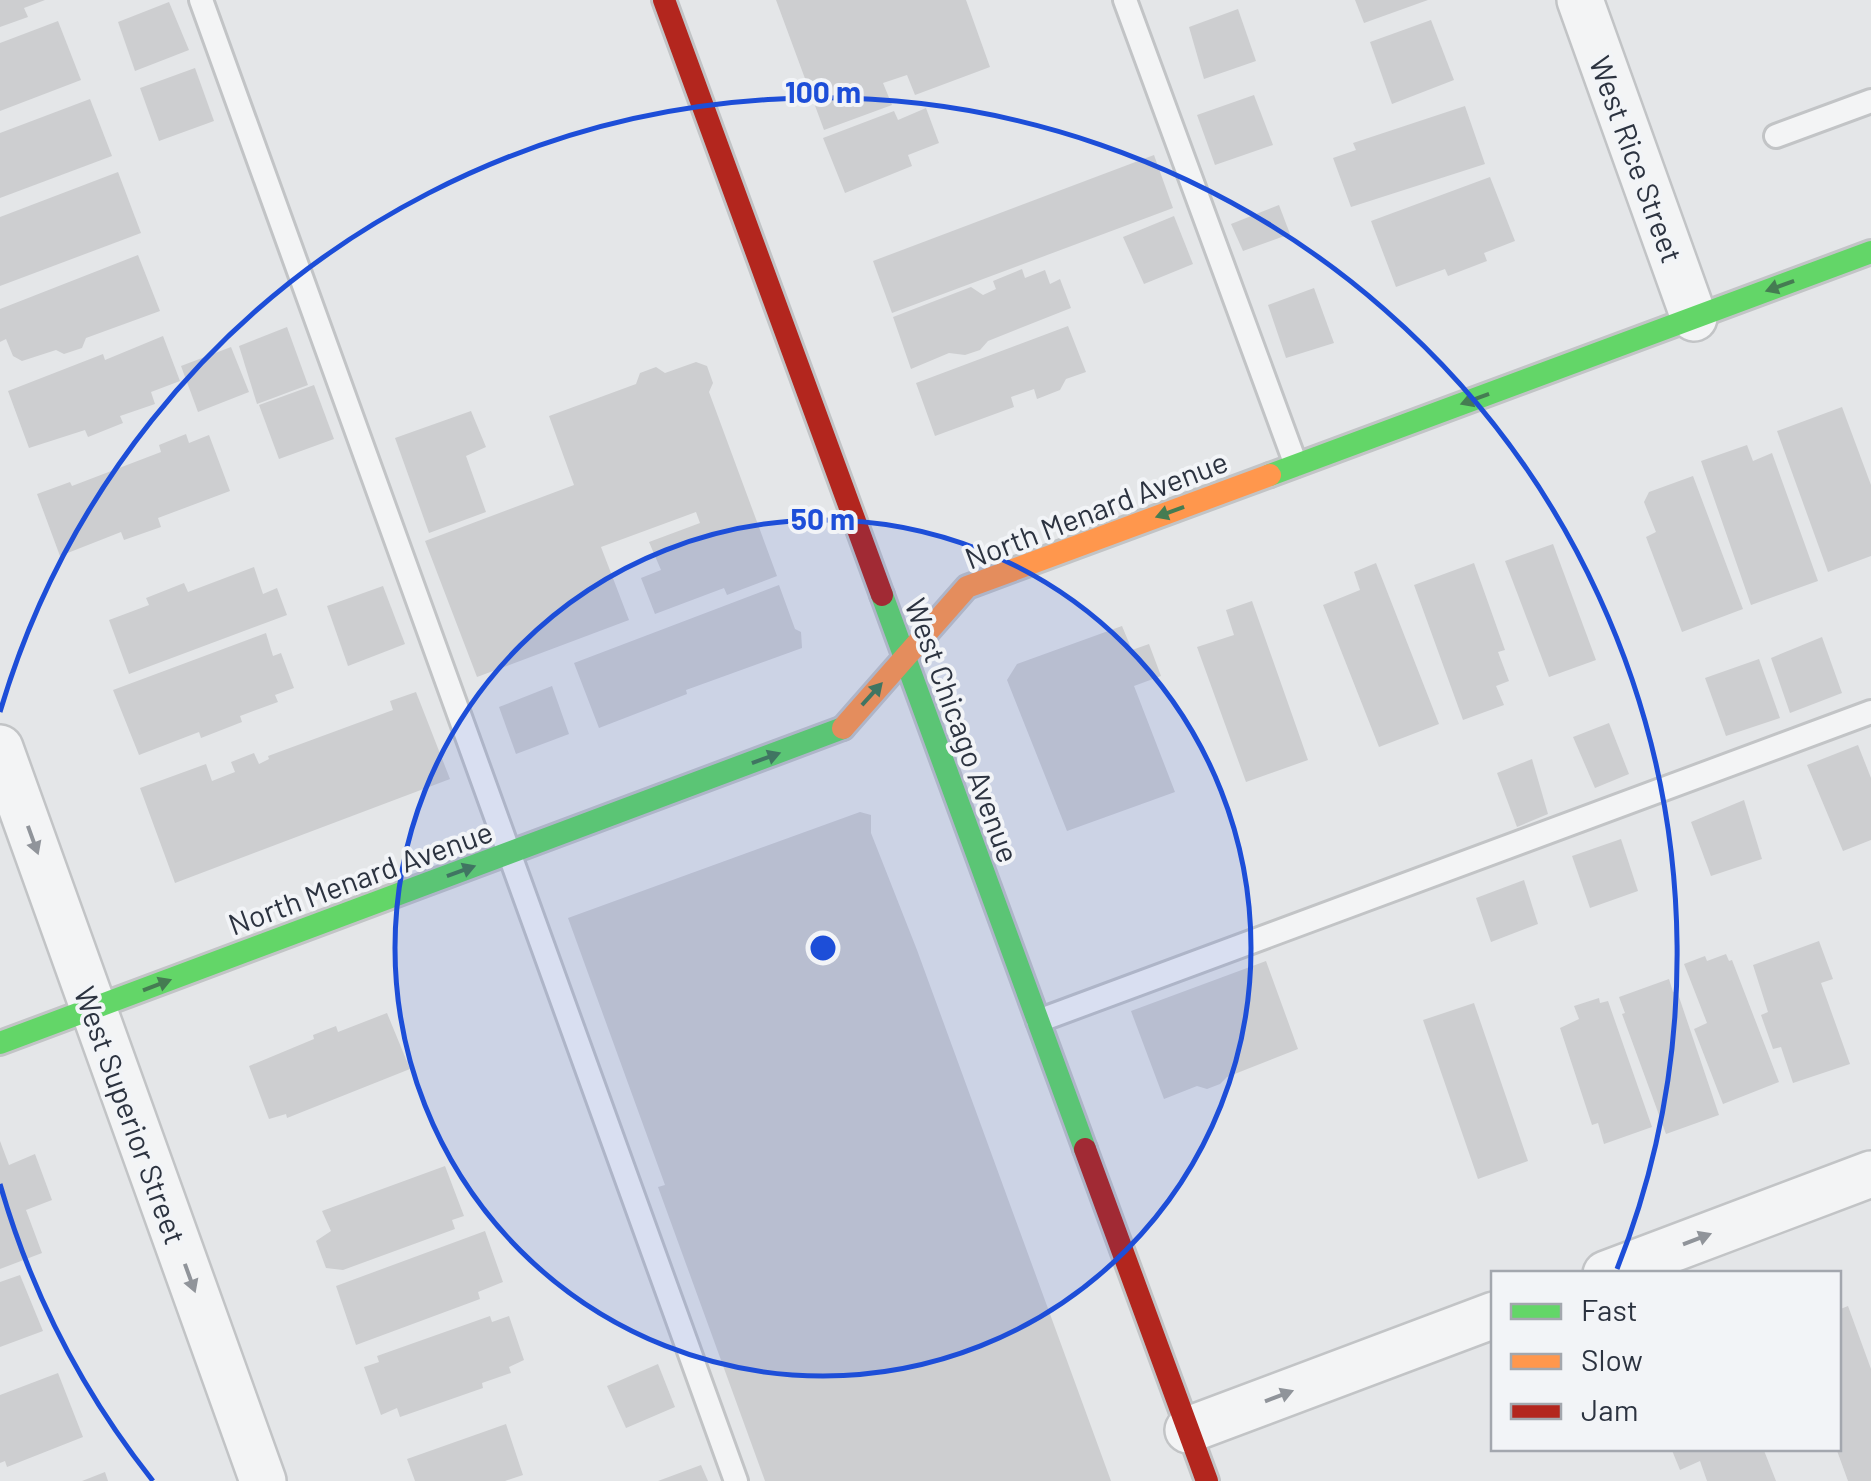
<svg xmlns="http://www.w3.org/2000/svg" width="1871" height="1481" viewBox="0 0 1871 1481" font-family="Barlow,sans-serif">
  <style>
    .building { fill: #cdced0 }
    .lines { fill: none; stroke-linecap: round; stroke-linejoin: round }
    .lane-casing { stroke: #c2c4c6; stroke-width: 28 }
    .street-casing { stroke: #c2c4c6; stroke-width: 50 }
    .fast-casing { stroke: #c2c4c6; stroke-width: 28 }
    .slow-casing { stroke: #c2c4c6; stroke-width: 28 }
    .jam-casing { stroke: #c2c4c6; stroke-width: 28 }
    .lane { stroke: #f3f4f5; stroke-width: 22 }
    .street { stroke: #f3f4f5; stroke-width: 45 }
    .fast { stroke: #63d668; stroke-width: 22 }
    .slow { stroke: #ff974d; stroke-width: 22 }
    .jam { stroke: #b3261e; stroke-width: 22 }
    .oneway { fill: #457c52 }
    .oneway2 { fill: #90949a }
    .ring { fill: none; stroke: #1d4ed8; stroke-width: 5 }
    .labels { text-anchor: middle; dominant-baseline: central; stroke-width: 8; stroke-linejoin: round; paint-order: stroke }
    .street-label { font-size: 30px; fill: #2c3340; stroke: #f2f4f7 }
    .centre { fill: #1d4ed8; stroke: #f2f4f7; stroke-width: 5 }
    .ring-label { font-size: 30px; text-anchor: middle; font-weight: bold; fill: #1d4ed8; stroke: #f2f4f7; stroke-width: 8; stroke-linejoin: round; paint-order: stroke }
  </style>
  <rect width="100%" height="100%" fill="#e4e6e8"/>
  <g class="building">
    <path d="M0,0H45L24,8L28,17L0,27Z"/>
    <path d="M776,0H966L990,67L915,95L907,75L883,83L892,105L824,130Z"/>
    <path d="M1355,0H1428L1364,23Z"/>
    <path d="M169,2L189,50L135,71L118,22Z"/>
    <path d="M1238,9L1256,61L1204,79L1189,27Z"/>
    <path d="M1431,20L1454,80L1392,104L1370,42Z"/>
    <path d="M58,21L81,80L0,111V43Z"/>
    <path d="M195,68L214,121L159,141L140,88Z"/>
    <path d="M1254,95L1273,145L1215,165L1197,115Z"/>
    <path d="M90,99L112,156L0,198V133Z"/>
    <path d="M1465,106L1485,164L1351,207L1333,158L1356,150L1353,143Z"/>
    <path d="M926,108L939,143L908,155L912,166L845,193L823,138L894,111L898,120Z"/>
    <path d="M1154,155L1173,208L892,313L873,261Z"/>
    <path d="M118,172L141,233L0,286V217Z"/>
    <path d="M1490,177L1515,241L1484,253L1487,261L1448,276L1445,269L1396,287L1371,221Z"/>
    <path d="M1279,205L1290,234L1243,251L1231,224Z"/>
    <path d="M1174,216L1193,264L1144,284L1123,237Z"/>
    <path d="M138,255L160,311L86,338L82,348L64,354L56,350L22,361L13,356L6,339L0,342V309Z"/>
    <path d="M1022,269L1025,278L1045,270L1050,284L1060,279L1071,308L988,341L980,350L965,355L949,353L911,369L893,317L971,287L983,295L996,289L993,281Z"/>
    <path d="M1314,288L1334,343L1286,358L1268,305Z"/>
    <path d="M1068,326L1086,372L1066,379L1060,390L1037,399L1034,389L1011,397L1014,407L935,436L916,383Z"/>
    <path d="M287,327L308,385L257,404L239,346Z"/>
    <path d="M163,336L180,381L151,392L155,404L120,416L123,423L88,437L85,430L29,448L8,391L103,354L105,360Z"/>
    <path d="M231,347L249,392L198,412L181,366Z"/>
    <path d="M696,362L707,366L713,383L709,392L777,576L727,595L724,588L655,614L641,578L661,570L649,542L700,523L696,512L601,547L629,620L477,677L425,541L574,485L549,416L636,384L640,373L656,367L665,373Z"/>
    <path d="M314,385L334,439L279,459L259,405Z"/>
    <path d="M1842,407L1871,485V556L1828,572L1777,431Z"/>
    <path d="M471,411L486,447L466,456L486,512L429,533L395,438Z"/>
    <path d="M186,434L189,443L209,435L230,491L158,518L161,527L124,540L121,532L60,556L37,494L70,482L72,486L161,452L159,445Z"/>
    <path d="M1747,445L1753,461L1772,453L1818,581L1751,605L1701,461Z"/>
    <path d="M1693,476L1743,609L1682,632L1646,537L1656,532L1644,502L1649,492Z"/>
    <path d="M1553,544L1596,660L1549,677L1505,561Z"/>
    <path d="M1376,563L1439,724L1379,747L1323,605L1360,590L1354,572Z"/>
    <path d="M1474,563L1505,650L1498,652L1509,681L1496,686L1504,705L1463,720L1414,585Z"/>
    <path d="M254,567L263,594L277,588L287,615L129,674L109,620L149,605L146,598L184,583L188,592Z"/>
    <path d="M779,585L795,629L801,632L802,648L686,690L687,694L599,728L574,663Z"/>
    <path d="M383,586L405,644L348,666L327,606Z"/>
    <path d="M1252,601L1308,760L1246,782L1197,647L1234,635L1226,610Z"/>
    <path d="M1122,626L1132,650L1149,644L1161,676L1134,686L1175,792L1067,831L1007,680L1017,664Z"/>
    <path d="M266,633L273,656L281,653L294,688L275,695L278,702L240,716L242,722L201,738L199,732L139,755L113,690Z"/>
    <path d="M1822,637L1842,693L1790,713L1771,658Z"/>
    <path d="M1759,659L1780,718L1726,736L1705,678Z"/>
    <path d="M552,686L569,734L516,754L499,707Z"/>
    <path d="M416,692L450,779L175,883L140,788L206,764L212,781L235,772L231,762L254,753L259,764L269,759L268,756L393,710L390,701Z"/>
    <path d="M1609,723L1629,774L1595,788L1573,737Z"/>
    <path d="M1858,745L1871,778V840L1843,851L1807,765Z"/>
    <path d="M1532,759L1548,814L1517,827L1497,773Z"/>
    <path d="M1744,800L1762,859L1711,876L1691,822Z"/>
    <path d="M860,812L871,815V833L917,950L1111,1481H765L658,1187L665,1185L568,918Z"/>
    <path d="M1621,839L1638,891L1590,908L1572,856Z"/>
    <path d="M1524,880L1538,924L1491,942L1476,898Z"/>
    <path d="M1819,941L1833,979L1821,983L1850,1064L1793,1083L1781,1047L1773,1049L1761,1015L1768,1012L1753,965Z"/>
    <path d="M1726,954L1729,961L1732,960L1779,1082L1723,1104L1694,1029L1707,1023L1684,964L1705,956L1707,961Z"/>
    <path d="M1266,961L1298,1049L1227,1077L1220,1084L1207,1089L1197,1086L1164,1099L1131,1011Z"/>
    <path d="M1669,979L1673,992L1677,991L1719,1115L1666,1134L1622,1014L1625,1013L1619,997Z"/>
    <path d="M1599,998L1600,1003L1608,1001L1652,1127L1604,1144L1598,1123L1592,1125L1560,1028L1579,1019L1574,1006Z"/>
    <path d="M1474,1003L1528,1161L1478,1179L1423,1020Z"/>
    <path d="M387,1013L410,1069L287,1118L286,1114L269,1119L249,1066L314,1039L313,1035L336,1026L338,1032Z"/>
    <path d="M0,1141L9,1165L35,1154L52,1200L26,1210L42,1253L0,1269Z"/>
    <path d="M445,1166L464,1216L452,1220L455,1229L343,1270L326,1268L316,1241L331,1231L322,1211Z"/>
    <path d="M485,1231L503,1282L478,1292L480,1299L356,1345L336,1286Z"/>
    <path d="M20,1275L43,1331L0,1347V1282Z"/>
    <path d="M1848,1306L1871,1369V1481H1848L1836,1448H1838V1310Z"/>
    <path d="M490,1316L492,1322L509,1316L524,1360L509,1367L511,1373L482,1383L483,1388L400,1417L397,1408L381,1415L364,1367L379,1362L377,1356Z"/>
    <path d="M658,1364L675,1407L626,1428L607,1386Z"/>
    <path d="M58,1373L83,1437L7,1467L5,1461L0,1463V1395Z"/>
    <path d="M506,1424L523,1475L505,1481H415L407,1459Z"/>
    <path d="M1671,1448H1763L1776,1481H1707L1700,1461L1680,1470Z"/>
    <path d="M701,1465L708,1481H658Z"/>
    <path d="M105,1472L108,1481H82Z"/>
  </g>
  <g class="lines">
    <g class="lane-casing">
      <g id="lane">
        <path d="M201,0L736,1481"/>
        <path d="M1125,0L1296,465"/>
        <path d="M1776,136L1871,101"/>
        <path d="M1038,1021L1871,712"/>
      </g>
    </g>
    <g class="street-casing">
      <g id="street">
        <path d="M1580,0L1694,318"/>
        <path d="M0,748L263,1481"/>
        <path d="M1606,1274L1871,1174"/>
        <path d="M1188,1430L1494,1315"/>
      </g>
    </g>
    <g class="fast-casing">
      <g id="fast">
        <path d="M1270,475L1871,252"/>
        <path d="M882,595L1085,1149"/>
        <path d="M0,1043L843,728"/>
      </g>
    </g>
    <g class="slow-casing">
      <path id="slow" d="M843,728L967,587L1270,475"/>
    </g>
    <g class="jam-casing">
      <g id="jam">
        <path d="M664,0L882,595"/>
        <path d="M1085,1149L1207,1481"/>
      </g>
    </g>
    <use href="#lane" class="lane"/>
    <use href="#street" class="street"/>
    <use href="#fast" class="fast"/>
    <use href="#slow" class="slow"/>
    <use href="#jam" class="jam"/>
  </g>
  <defs><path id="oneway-solid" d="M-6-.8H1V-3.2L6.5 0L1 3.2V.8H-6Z" transform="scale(2.5)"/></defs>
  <g class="oneway">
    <use href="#oneway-solid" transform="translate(1780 286) rotate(160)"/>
    <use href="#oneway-solid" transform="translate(1475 399) rotate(160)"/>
    <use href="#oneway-solid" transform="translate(1170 512) rotate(160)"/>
    <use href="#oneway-solid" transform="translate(872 694) rotate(-48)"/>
    <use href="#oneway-solid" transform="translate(766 758) rotate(-20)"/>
    <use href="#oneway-solid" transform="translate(461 871) rotate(-20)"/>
    <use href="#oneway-solid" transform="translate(157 985) rotate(-21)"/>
  </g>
  <g class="oneway2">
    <use href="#oneway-solid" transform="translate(33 840) rotate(70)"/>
    <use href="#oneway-solid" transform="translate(1697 1239) rotate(-21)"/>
    <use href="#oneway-solid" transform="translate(190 1278) rotate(70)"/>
    <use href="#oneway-solid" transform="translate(1279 1396) rotate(-21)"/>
  </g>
  <circle cx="823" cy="948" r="428" fill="#1d4ed8" fill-opacity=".12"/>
  <g class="ring">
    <circle cx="823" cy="948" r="428"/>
    <path d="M153 1481A856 856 0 0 1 0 1184M0 712A856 856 0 1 1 1617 1269"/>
  </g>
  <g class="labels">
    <g class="street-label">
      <text transform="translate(1637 159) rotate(70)">West Rice Street</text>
      <text transform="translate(1096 509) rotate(-21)">North Menard Avenue</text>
      <text transform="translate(963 730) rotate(70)">West Chicago Avenue</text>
      <text transform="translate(360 877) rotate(-20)">North Menard Avenue</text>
      <text transform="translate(131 1115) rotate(70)">West Superior Street</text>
    </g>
  </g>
  <circle cx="823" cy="948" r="15" class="centre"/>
  <g class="ring-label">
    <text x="823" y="103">100 m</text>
    <text x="823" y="530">50 m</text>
  </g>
  <rect x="1491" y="1271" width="350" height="180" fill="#f2f4f7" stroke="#a3a7ae" stroke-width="2.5"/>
  <rect x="1511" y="1304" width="50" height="15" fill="#63d668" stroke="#a3a7ae" stroke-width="2.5"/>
  <text x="1581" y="1321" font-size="30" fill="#2c3340">Fast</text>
  <rect x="1511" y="1354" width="50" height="15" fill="#ff974d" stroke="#a3a7ae" stroke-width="2.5"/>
  <text x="1581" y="1371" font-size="30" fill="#2c3340">Slow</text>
  <rect x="1511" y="1404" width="50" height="15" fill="#b3261e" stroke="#a3a7ae" stroke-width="2.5"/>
  <text x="1581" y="1421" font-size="30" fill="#2c3340">Jam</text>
</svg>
